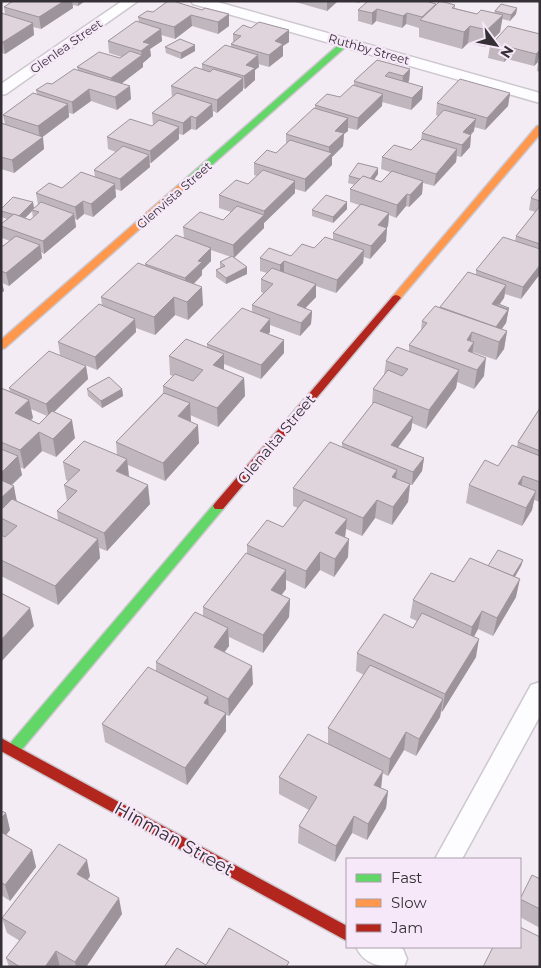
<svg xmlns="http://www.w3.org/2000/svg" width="541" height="968" viewBox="0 0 541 968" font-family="Montserrat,sans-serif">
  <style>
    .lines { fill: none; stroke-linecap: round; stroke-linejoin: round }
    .street-casing { stroke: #cdc7ce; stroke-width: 3 }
    .fast-casing { stroke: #cdc7ce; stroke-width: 3 }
    .slow-casing { stroke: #cdc7ce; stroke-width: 3 }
    .jam-casing { stroke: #cdc7ce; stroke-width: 3 }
    .street { fill: #fdfcfe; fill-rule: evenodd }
    .fast { fill: #63d668; fill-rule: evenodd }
    .slow { fill: #ff974d; fill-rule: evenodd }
    .jam { fill: #b3261e; fill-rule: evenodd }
    .wall { fill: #c0b6bd; fill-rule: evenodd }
    .shaded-wall { fill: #9c949a }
    .building { fill: #dfd4dc; stroke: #9c949a }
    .labels { text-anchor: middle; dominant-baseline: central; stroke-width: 4.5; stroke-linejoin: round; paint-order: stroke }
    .far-street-label { font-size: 12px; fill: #352f36; stroke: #f7e8f9 }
    .street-label { font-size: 15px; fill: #352f36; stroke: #f7e8f9 }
    .near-street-label { font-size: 18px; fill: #352f36; stroke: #f7e8f9 }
  </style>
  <rect width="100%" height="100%" fill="#f4ecf5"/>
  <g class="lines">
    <g class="street-casing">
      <g id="street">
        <path d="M122,1H138L6,94L1,95V84Z"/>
        <path d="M191,1H214L540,93V103L193,4Z"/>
        <path d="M540,682V716L462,859H435L531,685Z"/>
        <path d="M356,947H398L403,949L407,959L404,967C384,967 365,967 356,947Z"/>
      </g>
    </g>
    <g class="fast-casing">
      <g id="fast">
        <path d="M343,41L350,43L187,187H181V183Z"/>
        <path d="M219,502L223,503L225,506L223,509L18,754L13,756L8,754L6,750L8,746L215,503Z"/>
      </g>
    </g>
    <g class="slow-casing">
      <g id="slow">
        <path d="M537,126H540V134L399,300H393L391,298L393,296Z"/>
        <path d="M184,182L187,183V187L5,348L1,349V340L181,183Z"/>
      </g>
    </g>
    <g class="jam-casing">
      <g id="jam">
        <path d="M396,295L399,296L401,298L399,300L223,509H215L213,506L215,503L393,296Z"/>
        <path d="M1,738L347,926V941L1,751Z"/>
      </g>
    </g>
    <use href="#street" class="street"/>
    <use href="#fast" class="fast"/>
    <use href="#slow" class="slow"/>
    <use href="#jam" class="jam"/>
  </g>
  <g class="wall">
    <path d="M13,1H85L78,6L73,5V8L41,29L33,27L34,35L5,54L1,53L2,56L1,57V13L5,14L4,7Z"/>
    <path d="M292,1H338L327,11Z"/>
    <path d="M351,1H361L359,3Z"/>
    <path d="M436,4V6L455,5V8L477,14L494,13L495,11L517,8L516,14L510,21L502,19L500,32L485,47L468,43L462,49L419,37V28L406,24L402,28L376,21L372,25L358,21V10Z"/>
    <path d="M202,10L229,14V26L218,34L192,26L175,39L161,35L162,41L150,49L151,56L143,63V67L121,84L131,99L117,110L91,101L73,114L69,113V117L42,137L44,149L14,173L1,169V123L5,124L3,115L37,94L36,90L52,84L78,70L77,67L120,58L122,57L109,53L108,41L139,22L138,17L153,12Z"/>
    <path d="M251,28L289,30V42L283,46V56L269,67L258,64L259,67L255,70V80L245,89L243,88V90L217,113L213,111V116L196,130L191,129L183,135L179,134V139L151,163H149L150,167L121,191L115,189L116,197L93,217L84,214L77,220L75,219L76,227L44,254L41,252L42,258L9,286L2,283L4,291L1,293V246H3L10,241L2,238L1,224L7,219L1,217V209L33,202L34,208L38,205L36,193L62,188L95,177L94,170L116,152L108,149L107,137L152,126L153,125L152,113L172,97L171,86L202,69V64L231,47V44L233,43V34ZM32,211L33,218L30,220L25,218Z"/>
    <path d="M540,34V72L537,71L538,62L534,66L507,59L504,62L488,58L490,46Z"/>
    <path d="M195,45V51L181,59L166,53L165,47Z"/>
    <path d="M377,60L410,69L409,81L407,82L422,99L411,110L382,102V106L357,130L348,128V131L344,134L343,146L332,157V165L305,192L295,189V193L264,223V228L234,257L247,274L226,284L216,277V270L220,268V262L231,257L211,250V261L202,270V275L194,284L203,305L188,320L175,315L155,335L136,328V332L97,370L60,355L58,342L102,306L101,297L145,266V264L184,238L183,227L223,220L231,212L219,208V195L248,184L257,176L254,175V163L276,153L286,144V134L315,108V105L340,97L354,85V81Z"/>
    <path d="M510,93L508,106L485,130L474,127V131L471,135L470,147L461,157L457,156L456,162L434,186L423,183L422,194L409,207L406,206L396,218L389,215L388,226L387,228L386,241L370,259L364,257L363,263L336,293L316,286V297L305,308L312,311L311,324L300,336L270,325V332L268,334L284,340V353L261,379L224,364V370L244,378L245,396L218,427L190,415L191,422L199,443L165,481L128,465L129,477L150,504L107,551L99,548L100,558L58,605L1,576V535L5,537H6L1,535V388L10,391L9,388L86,366L88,379L53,412L75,438L56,457L42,451L24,469L20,467L22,475L12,485L17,501L58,521L57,511L67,501L64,485L68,481L66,480L63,462L117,455L116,442L163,393V386L173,376L170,375L169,356L207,348V344L252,312V305L263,293L261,292V279L267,273L260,271V258L291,256L314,248L333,240V233L359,205L350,202V189L355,185L348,183L349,176L378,174L374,180L381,182L390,172L381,169L382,157L411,150L421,140L422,133L438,116L436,115L437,103ZM31,409L47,416L39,424L31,420L33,418Z"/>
    <path d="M540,187V274L521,299L505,294L504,298L500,304L509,308L506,323L501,329L507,331L504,349L496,360L473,352L484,376L474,389L457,382L456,388L426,429L412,423L411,430L398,447L424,458L422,471L412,485H410L408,502L392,525L375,518L362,536L346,529L345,537L348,557L334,577L320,570L305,589L286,580V589L281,595L290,599L289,617L263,653L229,637V646L224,652L253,684L229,716L226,715V731L187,785L105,742L102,724L156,671V662L203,616V607L247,553V545L283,527L298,508L293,506V488L342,447V443L372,405L373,389L384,375L386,361L409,351V345L421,330L422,321L440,308L476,275V270L515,241L516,236L535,212L529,210L531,198Z"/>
    <path d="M347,202V209L333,223L312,216V210Z"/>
    <path d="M87,389H122L123,396L102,408L88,396Z"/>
    <path d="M540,408V502L534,500L532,510L522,526L466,503L469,485L498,466L517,447L518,442Z"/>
    <path d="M523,560L521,566L515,577L516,597L493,636L478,629L474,637L476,657L442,712L441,711L440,717L416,756L404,750L388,776L382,773L381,788L388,791L386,808L367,840L352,833L335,862L298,843L299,826L309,810L279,794V777L328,744V728L364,675L356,671L357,653L413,628L417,621L410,618L413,600L454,582L488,566Z"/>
    <path d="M1,811L6,813L10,830L6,835L32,850L36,867L10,901L1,895Z"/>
    <path d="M90,876L88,880L122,914L86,967H61L60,966V967H9L6,958L20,941L7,933L2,918Z"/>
    <path d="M540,879V928L520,917V899Z"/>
  </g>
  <g class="shaded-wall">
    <path d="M64,1H72L73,8L41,29L39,17Z"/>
    <path d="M78,1H85L78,6Z"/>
    <path d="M327,1H338L327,11Z"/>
    <path d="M436,4L435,15L422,21V17Z"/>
    <path d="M517,8L516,14L510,21L511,15Z"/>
    <path d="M377,9L376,21L372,25V13Z"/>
    <path d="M407,13L406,24L402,28L403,16Z"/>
    <path d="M229,14V26L218,34V22Z"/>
    <path d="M191,15L192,26L175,39L174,27Z"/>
    <path d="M503,15L500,32L485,47L487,30Z"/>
    <path d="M33,23L34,35L5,54L3,42Z"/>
    <path d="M470,26L468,43L462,49L464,32Z"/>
    <path d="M161,29L162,41L150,49L151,56L143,63V67L113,90L111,78L142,55L141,51L143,42Z"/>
    <path d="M289,30V42L283,46V56L269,67V55L275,41Z"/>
    <path d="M195,45V51L181,59V53Z"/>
    <path d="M509,47L507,59L504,62L506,50Z"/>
    <path d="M540,50V59H538V62L534,66L536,54Z"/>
    <path d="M258,55L259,67L255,70V80L245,89L244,76L246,65Z"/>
    <path d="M410,69L409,81L402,88L403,76Z"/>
    <path d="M243,78V90L217,113V100Z"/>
    <path d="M130,86L131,99L117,110L115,97Z"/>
    <path d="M423,87L422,99L411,110L412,98Z"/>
    <path d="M89,89L91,101L73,114L72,102Z"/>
    <path d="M510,93L508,106L485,130L487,118Z"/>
    <path d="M383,94L382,106L357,130L358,118Z"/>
    <path d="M68,104L69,117L40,139L38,126Z"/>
    <path d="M212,104L213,116L196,130V118Z"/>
    <path d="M191,116V129L183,135V123Z"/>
    <path d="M348,118V131L344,134L343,146L332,157V165L305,192V179L329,156V147L335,131Z"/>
    <path d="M476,119L474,131L461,145L463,132Z"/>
    <path d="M179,127V139L151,163L150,151Z"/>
    <path d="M471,135L470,147L461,157L462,145Z"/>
    <path d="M43,137L44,149L14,173L12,160Z"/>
    <path d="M457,149L456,162L434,186L436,174Z"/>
    <path d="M149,155L150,167L121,191L120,179Z"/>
    <path d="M378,168V174L368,188L369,181Z"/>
    <path d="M295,181V193L264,223V211Z"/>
    <path d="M423,181L422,194L409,207L410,195Z"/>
    <path d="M115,184L116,197L93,217L91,204Z"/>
    <path d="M407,194L406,206L396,218L397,205Z"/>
    <path d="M83,201L84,214L77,220L75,207Z"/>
    <path d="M33,202L34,209L32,210V211L20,223L19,216Z"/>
    <path d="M347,202V209L333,223V217Z"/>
    <path d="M389,213L388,226L378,238V225Z"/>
    <path d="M74,214L76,227L44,254L43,241Z"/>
    <path d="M264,215V228L234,258L233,245Z"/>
    <path d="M387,228L386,241L370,259L371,246Z"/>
    <path d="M40,245L42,258L9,286L6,273Z"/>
    <path d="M211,248V261L202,270V275L186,291L185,278L198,261Z"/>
    <path d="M364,250L363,263L336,293L337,280Z"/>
    <path d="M284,261V274L280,278V265Z"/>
    <path d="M540,265V274L521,299L523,287Z"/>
    <path d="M247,267V274L226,284V278Z"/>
    <path d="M1,278L4,291L1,293Z"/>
    <path d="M316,284V297L296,318L297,305Z"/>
    <path d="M506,285L504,298L495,310L492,304Z"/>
    <path d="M202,287L203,305L188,320L187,302Z"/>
    <path d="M174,297L175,315L155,335L154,317Z"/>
    <path d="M509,308L506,323L494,340L496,327Z"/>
    <path d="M312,311L311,324L300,336L301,323Z"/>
    <path d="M135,319L136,332L97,370L95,357Z"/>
    <path d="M270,319V332L260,344V331Z"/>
    <path d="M507,331L504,349L496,360L499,342Z"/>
    <path d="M472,332L470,347L474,342L471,361L467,367V340Z"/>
    <path d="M284,340V353L261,379V365Z"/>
    <path d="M224,354V372L213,365Z"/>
    <path d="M486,358L484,376L474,389L477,370Z"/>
    <path d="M86,366L88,379L49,417L46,404Z"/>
    <path d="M459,370L456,388L426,429L429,410Z"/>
    <path d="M244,378L245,396L218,427L217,408Z"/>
    <path d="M122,389L123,396L102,408L101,401Z"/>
    <path d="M29,400L33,418L18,432L15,413Z"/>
    <path d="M190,403L191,422L178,416Z"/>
    <path d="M413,417L411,430L390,458L391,445Z"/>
    <path d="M72,420L75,438L56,457L53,439Z"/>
    <path d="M198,425L199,443L165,481L163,463Z"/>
    <path d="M39,432L42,451L24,469L20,450Z"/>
    <path d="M18,456L22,475L1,495V473Z"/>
    <path d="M424,458L422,471L412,485L413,472Z"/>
    <path d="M127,459L129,478L116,471Z"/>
    <path d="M397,470L395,488L392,477Z"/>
    <path d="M523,476L520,494L518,484Z"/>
    <path d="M410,484L408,502L392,525L393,507Z"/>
    <path d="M148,485L150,504L107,551L104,533Z"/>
    <path d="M14,486L17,504L1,518V498Z"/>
    <path d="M536,491L532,510L522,526L526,508Z"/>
    <path d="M377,500L375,518L362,536L363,518Z"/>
    <path d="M347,519L345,537L334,552L335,533Z"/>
    <path d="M98,539L100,558L58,605L55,586Z"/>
    <path d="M349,539L348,557L334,577L335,559Z"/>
    <path d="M320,552V570L305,589L306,571Z"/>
    <path d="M523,560L521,566L507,590L508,583Z"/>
    <path d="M286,570V589L271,609V590Z"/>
    <path d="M520,579L516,597L493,636L497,618Z"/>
    <path d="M290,599L289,617L263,653V635Z"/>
    <path d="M30,608L34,626L1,662V640Z"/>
    <path d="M482,611L478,629L469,645L472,627Z"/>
    <path d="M228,628L229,646L215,665L214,647Z"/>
    <path d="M479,639L476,657L442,712L445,694Z"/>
    <path d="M252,666L253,684L229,716L228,699Z"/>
    <path d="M208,697L210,715L204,703Z"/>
    <path d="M443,699L440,717L416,756L419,739Z"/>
    <path d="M226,713V731L187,785L185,768Z"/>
    <path d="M406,732L404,750L388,776L390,759Z"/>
    <path d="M383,771L381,788L374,785Z"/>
    <path d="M388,791L386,808L367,840L368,824Z"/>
    <path d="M6,813L10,830L1,841V818Z"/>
    <path d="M354,816L352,833L335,862L336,846Z"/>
    <path d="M32,850L36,867L10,901L5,885Z"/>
    <path d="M87,860L90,876L80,890L77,874Z"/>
    <path d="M119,898L122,914L86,967H76L75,962Z"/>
    <path d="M56,951L60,967H45Z"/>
  </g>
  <g class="building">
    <path d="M13,1H64L39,17L4,7Z"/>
    <path d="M168,1H173L202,10L205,8L229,14L218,22L191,15L174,27L138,17L147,11L153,12Z"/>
    <path d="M368,1H426L436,4L422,17L407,13L403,16L377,9L372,13L358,10Z"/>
    <path d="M440,1L455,5L452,8L477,14L481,10L503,15L487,30L470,26L464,32L420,20Z"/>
    <path d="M501,4L517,8L511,15L495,11Z"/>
    <path d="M1,13L33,23L3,42L1,41Z"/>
    <path d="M136,21L161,29L143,42L150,44L141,51L108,41Z"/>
    <path d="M259,22L289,30L275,41L283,44L269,55L231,44L241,36L233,34L243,25L251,28Z"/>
    <path d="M508,26L540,34V50L536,54L509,47L506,50L490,46Z"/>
    <path d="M180,39L195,45L181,53L165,47Z"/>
    <path d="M225,45L258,55L246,65L255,68L244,76L202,64Z"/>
    <path d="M130,51L142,55L111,78L77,67L99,52L120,58Z"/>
    <path d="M377,60L410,69L403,76L389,72L385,76L423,87L412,98L354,81Z"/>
    <path d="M195,67L210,72L213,69L243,78L217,100L171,86Z"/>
    <path d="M74,69L130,86L115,97L89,89L72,102L36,90L47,83L52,84Z"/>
    <path d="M460,79L510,93L487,118L437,103Z"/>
    <path d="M353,85L383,94L358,118L315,105L327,94L340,97Z"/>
    <path d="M33,93L68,104L38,126L3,115Z"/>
    <path d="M177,93L212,104L196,118L191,116L183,123L152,113Z"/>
    <path d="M314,108L348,118L335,131L344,133L329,147L286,134Z"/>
    <path d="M444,110L476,119L463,132L471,135L462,145L422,133Z"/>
    <path d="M130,119L152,126L159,120L179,127L150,151L107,137Z"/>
    <path d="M1,123L43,137L12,160L1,157Z"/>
    <path d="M422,139L457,149L436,174L382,157L394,145L411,150Z"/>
    <path d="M290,140L332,153L305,179L254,163L267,150L276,153Z"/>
    <path d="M123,146L149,155L120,179L94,170Z"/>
    <path d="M358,163L378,168L370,179L363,176L360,179L349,176Z"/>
    <path d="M263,170L295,181L264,211L219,195L236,180L248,184Z"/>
    <path d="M392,171L423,181L410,195L407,194L397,205L350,189L363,176L381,182Z"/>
    <path d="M81,172L115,184L91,204L83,201L75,207L36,193L49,183L62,188Z"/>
    <path d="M540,187V201L531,198Z"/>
    <path d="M326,195L347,202L333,217L312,210Z"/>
    <path d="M13,197L33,202L19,216L1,211V209Z"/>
    <path d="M41,202L74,214L43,241L1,226V224L14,214L30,220L39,212L32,210Z"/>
    <path d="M361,204L389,213L378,225L387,228L371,246L333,233Z"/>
    <path d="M237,206L264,215L233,245L183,227L200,212L223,220Z"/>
    <path d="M540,206V244L516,236Z"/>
    <path d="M176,235L211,248L198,261L202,262L185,278L145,264Z"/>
    <path d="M16,236L40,245L6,273L1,271V246H3Z"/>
    <path d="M325,237L364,250L337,280L284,261L280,265L260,258L269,248L291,256L302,244L314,248Z"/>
    <path d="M503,237L540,249V265L523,287L476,270Z"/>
    <path d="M232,256L247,267L226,278L216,270L225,266L220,262Z"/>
    <path d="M138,263L202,287L187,302L174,297L154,317L101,297Z"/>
    <path d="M272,268L316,284L297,305L312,311L301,323L252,305L273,284L261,279Z"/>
    <path d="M468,272L506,285L492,304L508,310L496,327L440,307Z"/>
    <path d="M99,304L135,319L95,357L58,342Z"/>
    <path d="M498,304L509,308L508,309L496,305Z"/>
    <path d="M435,306L507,331L499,342L472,332L467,340L474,342L468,351L486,358L477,370L409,345L427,323L422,321Z"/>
    <path d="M242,308L270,319L260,331L284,340L261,365L207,344Z"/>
    <path d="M186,339L224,354L213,365L244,378L217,408L163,386L175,374L193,381L203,370L169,356Z"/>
    <path d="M397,347L459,370L429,410L373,389L388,370L402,376L408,369L386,361Z"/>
    <path d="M49,351L86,366L46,404L9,388Z"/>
    <path d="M109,377L122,389L101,401L87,389Z"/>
    <path d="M1,388L29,400L15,413L39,424L52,411L72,420L53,439L39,432L20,450L1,442Z"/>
    <path d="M164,393L190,403L178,416L198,425L163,463L116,442Z"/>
    <path d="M374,402L413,417L391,445L424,458L413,472L342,443Z"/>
    <path d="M540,408V451L518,442Z"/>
    <path d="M84,441L127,459L116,471L148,485L104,533L57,511L77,491L64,485L80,470L63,462Z"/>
    <path d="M330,442L397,470L392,477L410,484L393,507L377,500L363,518L293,488Z"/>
    <path d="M512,445L540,456V482L523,476L518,484L536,491L526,508L469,485L485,460L498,466Z"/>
    <path d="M1,449L18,456L1,473Z"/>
    <path d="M1,480L14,486L1,498Z"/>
    <path d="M12,499L98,539L55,586L1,560V535L5,537L17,526L1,518V510Z"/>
    <path d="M304,500L347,519L335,533L349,539L335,559L320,552L306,571L247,545L267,520L283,527Z"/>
    <path d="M498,550L523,560L513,576L488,566Z"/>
    <path d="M246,553L286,570L271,590L290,599L263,635L203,607Z"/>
    <path d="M470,558L520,579L497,618L482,611L472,627L413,600L431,573L454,582Z"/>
    <path d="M1,593L30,608L1,640Z"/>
    <path d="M195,612L228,628L214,647L252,666L228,699L156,662Z"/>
    <path d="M422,613L479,639L445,694L357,653L384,614L413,628Z"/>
    <path d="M370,665L443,699L419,739L406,732L390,759L328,728Z"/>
    <path d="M148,667L208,697L204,703L226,713L185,768L102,724Z"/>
    <path d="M308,734L383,771L374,785L388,791L368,824L354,816L336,846L299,826L317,797L279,777Z"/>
    <path d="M1,811L6,813L1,818Z"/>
    <path d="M1,832L32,850L5,885L1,882Z"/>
    <path d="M59,844L87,860L77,874L119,898L75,962L56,951L45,967H20L6,958L26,932L2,918Z"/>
    <path d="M532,875L540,879V909L520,899Z"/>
    <path d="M520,927L540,937V967H483L493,947H520Z"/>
    <path d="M229,928L289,962L286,967H164L177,948L206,965Z"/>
  </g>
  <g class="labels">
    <g class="far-street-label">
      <text transform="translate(66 46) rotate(-35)">Glenlea Street</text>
      <text transform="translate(369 49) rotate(16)">Ruthby Street</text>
      <text transform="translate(174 195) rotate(-41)">Glenvista Street</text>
    </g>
    <g class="street-label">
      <text transform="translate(276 439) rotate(-50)">Glenalta Street</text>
    </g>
    <g class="near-street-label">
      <text transform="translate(174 839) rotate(29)">Hinman Street</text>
    </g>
  </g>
  <rect width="541" height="968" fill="none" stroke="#352f36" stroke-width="5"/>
  <rect x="346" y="858" width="175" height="90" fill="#f7e8f9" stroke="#a99eab"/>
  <rect x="356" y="874" width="25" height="8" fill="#63d668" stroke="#a99eab"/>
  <text x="391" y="883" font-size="15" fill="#352f36">Fast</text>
  <rect x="356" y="899" width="25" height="8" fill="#ff974d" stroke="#a99eab"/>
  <text x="391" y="908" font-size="15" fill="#352f36">Slow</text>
  <rect x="356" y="924" width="25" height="8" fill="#b3261e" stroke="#a99eab"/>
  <text x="391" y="933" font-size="15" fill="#352f36">Jam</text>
  <g transform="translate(496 45) rotate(122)" stroke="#f7e8f9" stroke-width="4" paint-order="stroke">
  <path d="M0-4L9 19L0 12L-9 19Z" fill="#352f36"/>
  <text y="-8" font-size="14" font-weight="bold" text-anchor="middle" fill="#352f36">N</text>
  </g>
</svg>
